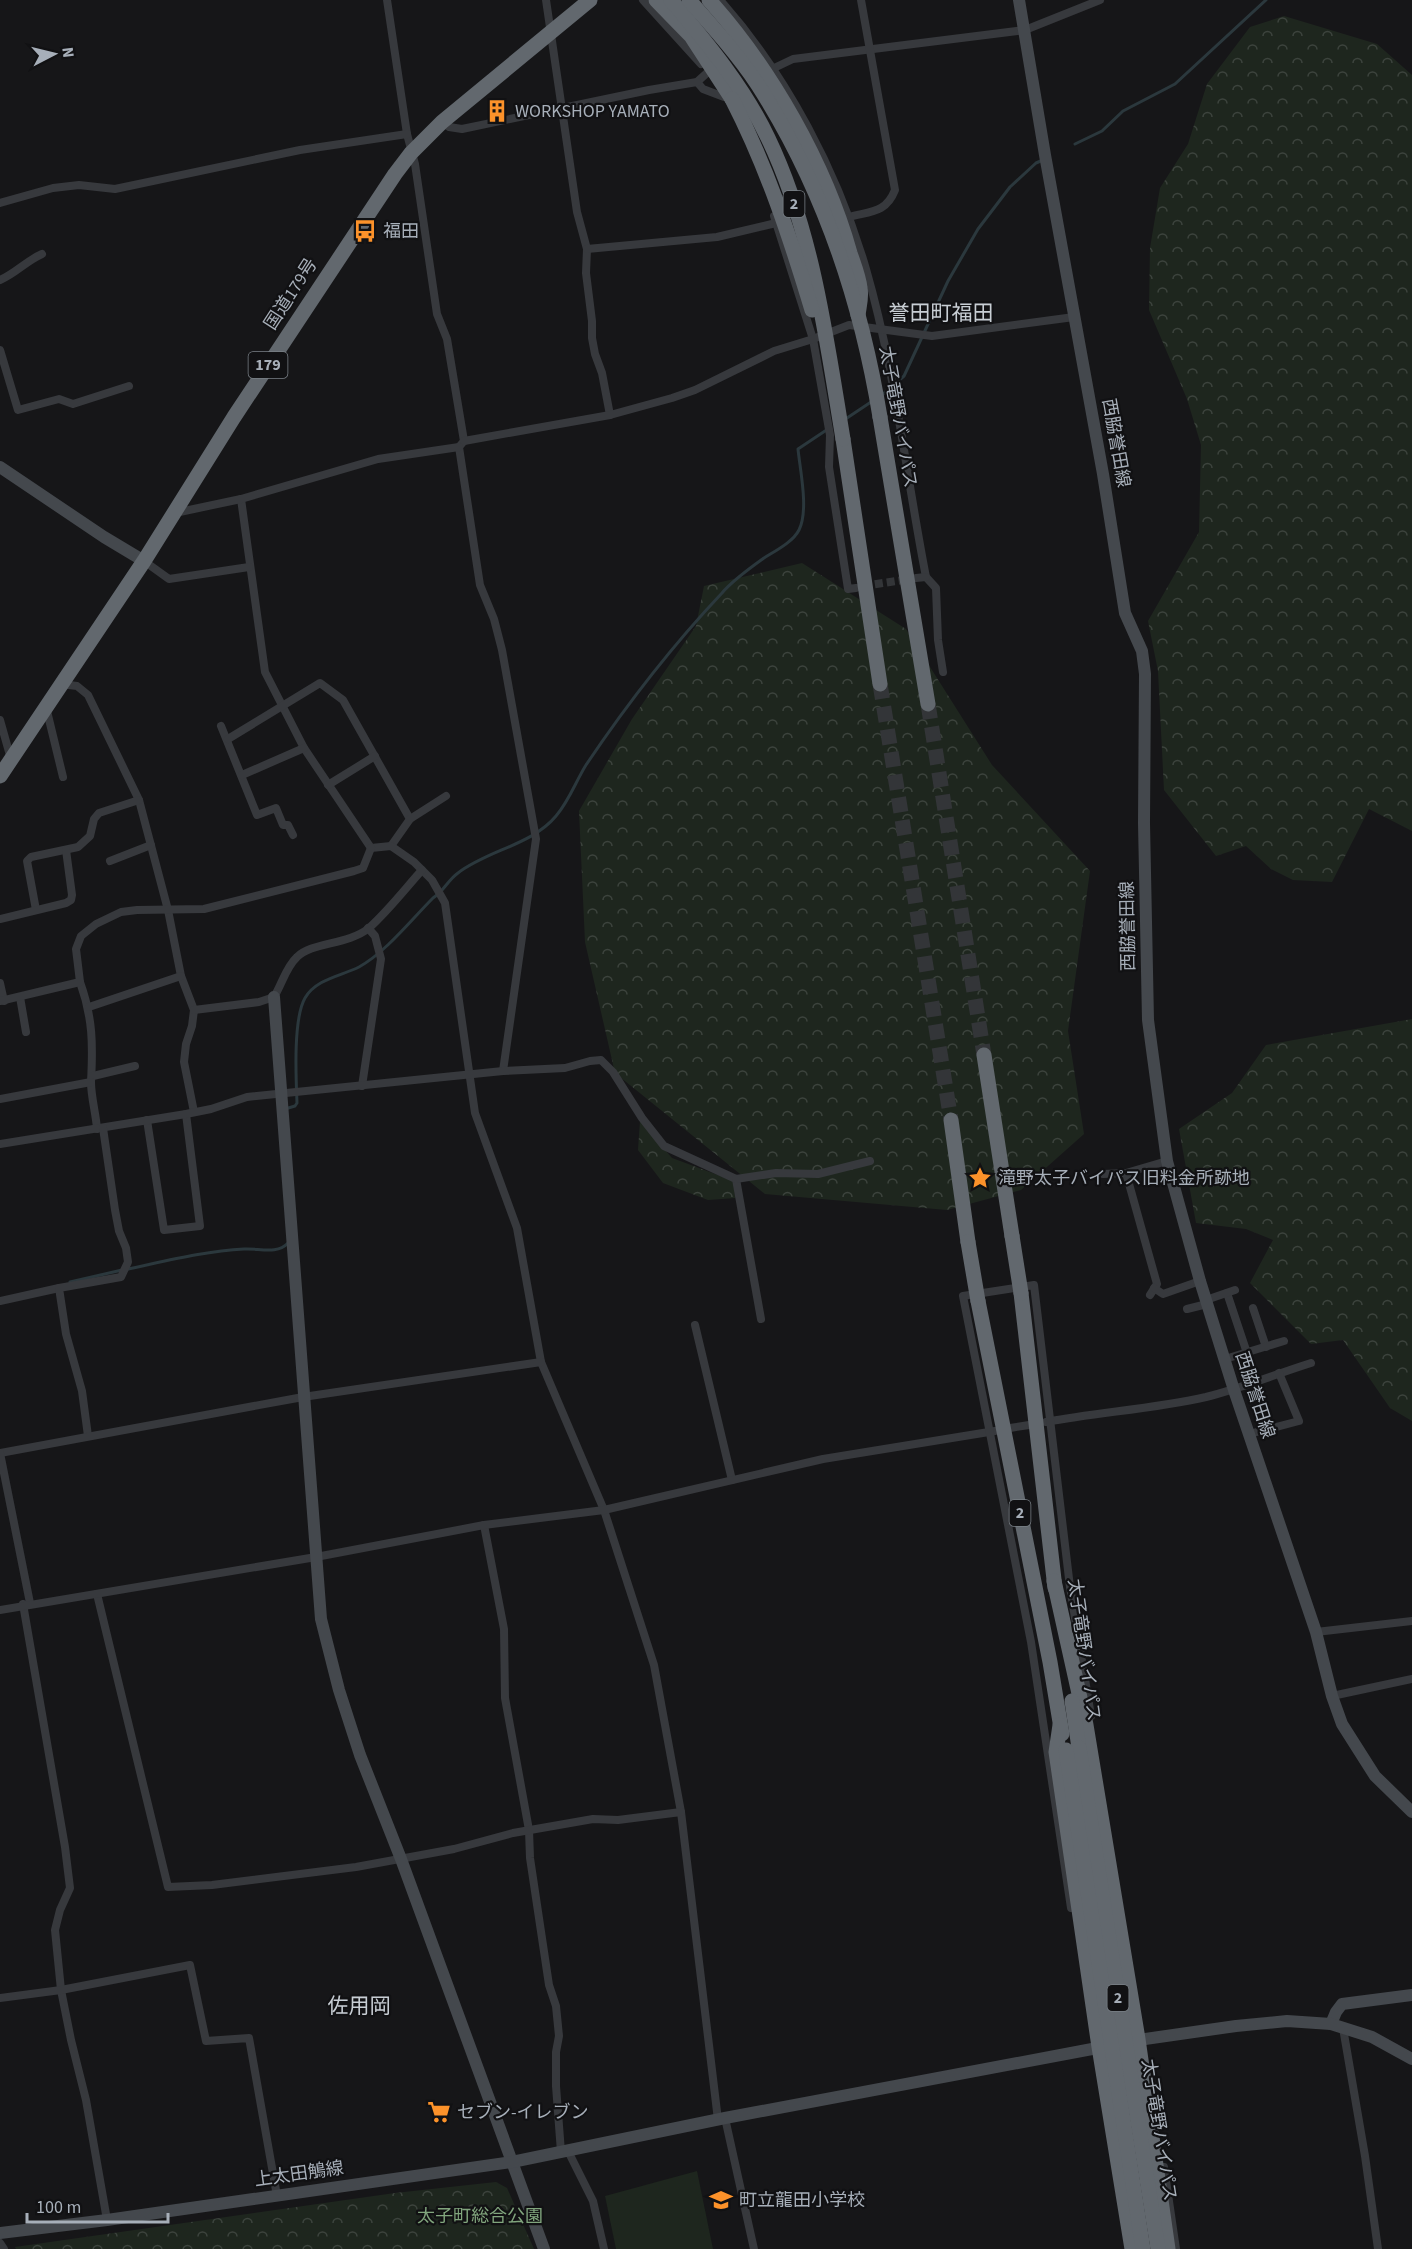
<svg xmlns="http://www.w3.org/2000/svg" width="1412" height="2249" viewBox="0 0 1412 2249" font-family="'Source Sans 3','Noto Sans JP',sans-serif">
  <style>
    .forest { fill: url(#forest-crowns) }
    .pitch { fill: #1e261e }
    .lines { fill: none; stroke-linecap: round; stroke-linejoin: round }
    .stream { stroke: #2b383d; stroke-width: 3 }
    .street-tunnel { stroke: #333538; stroke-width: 8; stroke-dasharray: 8 4; stroke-linecap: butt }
    .highway-tunnel { stroke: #333538; stroke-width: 15; stroke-dasharray: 15 8; stroke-linecap: butt }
    .street { stroke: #37393d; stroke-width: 8 }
    .secondary { stroke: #44484d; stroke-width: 12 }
    .highway { stroke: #62686e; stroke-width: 15 }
    .highway-bridge { stroke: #62686e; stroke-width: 15 }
    .labels { text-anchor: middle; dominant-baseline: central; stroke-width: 4.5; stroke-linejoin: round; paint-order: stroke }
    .shield { fill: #111113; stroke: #7a8087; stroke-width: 1.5 }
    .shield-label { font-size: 16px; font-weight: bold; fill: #a7afb9 }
    .poi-label { font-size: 18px; fill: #a7afb9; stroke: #111113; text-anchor: start }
    .street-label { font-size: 18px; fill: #a7afb9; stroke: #111113 }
    .park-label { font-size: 18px; fill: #81a57d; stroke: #111113 }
    .quarter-label { font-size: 21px; fill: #c8ced4; stroke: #111113 }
  </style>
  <defs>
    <pattern id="forest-crowns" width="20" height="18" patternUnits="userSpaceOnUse" patternTransform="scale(1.5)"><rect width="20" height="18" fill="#1e261e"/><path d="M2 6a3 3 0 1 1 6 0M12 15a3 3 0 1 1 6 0" fill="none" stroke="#3c433d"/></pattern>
  </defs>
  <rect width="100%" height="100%" fill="#161618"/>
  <g class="forest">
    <path d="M1284,16L1377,44L1412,75V831L1369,809L1332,882L1293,880L1271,869L1246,846L1216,856L1164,790L1158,671L1148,621L1199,532L1201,445L1187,399L1149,310L1150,248L1160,188L1188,144L1207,84L1250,27Z"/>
    <path d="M802,563L906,629L992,765L1090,871L1068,1031L1084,1134L1021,1190L947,1210L765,1194L615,1073L585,942L579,811L632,719L696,626L704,586Z"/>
    <path d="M1412,1019V1421L1390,1408L1343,1340L1311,1344L1250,1283L1273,1240L1246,1229L1196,1223L1179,1129L1232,1093L1266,1045Z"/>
    <path d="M640,1121L672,1158L734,1181L735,1198L708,1200L663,1183L638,1150Z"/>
    <path d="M496,2182L507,2188L534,2249H16L15,2247L395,2193Z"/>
  </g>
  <path class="pitch" d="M697,2171L713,2249H616L605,2196Z"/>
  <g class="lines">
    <g class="stream">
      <path d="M1075,144L1102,131L1123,111L1175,84L1266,0"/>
      <path d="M882,395L904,376L948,281L978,229L1010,187L1036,163L1043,160"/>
      <path d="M844,420L871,402"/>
      <path d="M285,1109L295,1106L297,1103C296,1078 293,1019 305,998C316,979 341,976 359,967C386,952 411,920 433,898C444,891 448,880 458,873C488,850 532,845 556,816C569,801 576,781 586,765C627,704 672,646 722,593C733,580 750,568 764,558C775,551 793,542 799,530C809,510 800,470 798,449L828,429"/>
      <path d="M128,1269C166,1261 205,1251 244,1249C259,1248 277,1255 288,1243"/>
      <path d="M70,1282L122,1270"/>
    </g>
    <path class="street-tunnel" d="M863,586L910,579"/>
    <g class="highway-tunnel">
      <path d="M880,684L951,1120"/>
      <path d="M928,704L984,1055"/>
    </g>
    <g class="street">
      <path d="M387,0L407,134L415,164L437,314L447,339L464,441L459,447L480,585L494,619L502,650L536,839L503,1071"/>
      <path d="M546,0L577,212L587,249L586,273L592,321V338L595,354L602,373L610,415"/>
      <path d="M643,0L701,64"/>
      <path d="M720,0C787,75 838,173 866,269C895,369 906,475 926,577L936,588L938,640L943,672"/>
      <path d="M772,69L793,59L1025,30L1100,0"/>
      <path d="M708,72L697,82L703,89L724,97"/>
      <path d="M442,122L449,127L462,129L649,90L697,82"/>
      <path d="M0,203L53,188L79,185L115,189L300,150L407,134"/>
      <path d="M774,216L813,339L830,435L829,467L848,589L856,588"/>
      <path d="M849,217C871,211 886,213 895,190L861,0"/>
      <path d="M587,249L717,237L776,223"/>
      <path d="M0,280C16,273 26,261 42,254"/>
      <path d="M0,350L18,410L59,399L73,404L129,386"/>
      <path d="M464,441L610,415L672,398L695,390L774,351L813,339L849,325L932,336L1074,317"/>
      <path d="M241,499L265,672L304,748L371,848"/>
      <path d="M175,513L241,499L378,459L459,447"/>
      <path d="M144,561L169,579L249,567"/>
      <path d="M916,578L926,577"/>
      <path d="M61,684L77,686L88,695L139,800L168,910L181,976L194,1010L192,1026L186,1044L184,1062L194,1112"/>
      <path d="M46,707L63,777"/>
      <path d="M0,720L11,759"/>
      <path d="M221,726L257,815L276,808L283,825H288L293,835"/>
      <path d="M228,739L320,683L343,700L410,819"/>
      <path d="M242,775L304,748"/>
      <path d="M328,785L375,756"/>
      <path d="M391,846L410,819L446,796"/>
      <path d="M371,848L391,846L414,862L432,880L445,903L475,1113L517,1228L541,1362L604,1510L654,1665L681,1812L718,2120"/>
      <path d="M110,861L151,845"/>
      <path d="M36,910L27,861L31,857L78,847L90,836L94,819L99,813L139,800"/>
      <path d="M0,919L66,903L71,900L72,895L66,850"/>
      <path d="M80,982C93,1018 93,1045 91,1082C91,1097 96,1114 97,1129"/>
      <path d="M0,983L4,1001"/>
      <path d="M20,997L26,1032"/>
      <path d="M0,1001L80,982L76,949L81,936L96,924L121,912L137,910L204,909L354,871L363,868L371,848"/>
      <path d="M89,1007L181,976"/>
      <path d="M194,1010L259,1002L274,997C282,984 286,967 297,957C312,942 348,945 369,928C388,911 405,889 422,870"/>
      <path d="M93,1076L135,1066"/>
      <path d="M362,1086L381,959L375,936L368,928"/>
      <path d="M0,1099L91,1082"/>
      <path d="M147,1120L164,1230L200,1226L186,1114"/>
      <path d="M0,1144L186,1114L211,1109L247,1097L503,1071L565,1068L590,1061L601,1060L613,1072L642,1118L664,1146L736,1179L761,1319"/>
      <path d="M1126,1173L1157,1284L1150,1295"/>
      <path d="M1103,1174L1126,1173L1167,1161"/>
      <path d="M736,1179L776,1173L818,1174L870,1161"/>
      <path d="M1154,1288L1163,1294L1200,1281"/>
      <path d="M1227,1293L1247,1353"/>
      <path d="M1206,1300L1235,1290"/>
      <path d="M0,1301L59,1288"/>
      <path d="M1253,1308L1266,1347"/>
      <path d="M1187,1309L1207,1304"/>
      <path d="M695,1325L732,1480"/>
      <path d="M1225,1359L1284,1341"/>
      <path d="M1046,1422C1099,1412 1153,1409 1206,1397C1242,1388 1276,1374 1311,1363"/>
      <path d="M1010,1428L1029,1425"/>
      <path d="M1249,1434L1299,1421L1279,1373"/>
      <path d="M88,1436L82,1391L66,1334L59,1288L121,1277L128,1262L126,1248L119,1231L115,1210L103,1128"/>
      <path d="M0,1453L303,1397L541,1362"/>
      <path d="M0,1453L30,1603"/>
      <path d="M484,1525L504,1629L505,1698L529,1830L530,1858L549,1985L556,2006L559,2036L556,2052V2086L561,2152"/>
      <path d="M97,1594L168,1887L212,1885L356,1867L454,1849L513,1833L593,1819L618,1820L681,1812"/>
      <path d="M23,1604L65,1847L70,1888L60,1910L55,1930L61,1990L71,2040L86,2100L107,2220"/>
      <path d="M0,1610L316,1557L484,1525L604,1510L823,1459L995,1431"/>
      <path d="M1316,1632L1412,1621"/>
      <path d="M1332,1696L1412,1679"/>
      <path d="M1071,1908L1031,1642L963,1296L1034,1285L1070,1587L1091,1716"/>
      <path d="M0,1998L61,1990L190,1965L206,2041L249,2038L277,2196"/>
      <path d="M1343,2028L1365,2156L1378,2249"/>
      <path d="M725,2118L754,2249"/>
      <path d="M568,2151L593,2201L604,2249"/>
      <path d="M1164,2167L1176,2249"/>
      <path d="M0,2243L4,2249"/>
    </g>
    <g class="secondary">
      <path d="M1019,0L1045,155L1103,474L1125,613L1142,651L1145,674L1144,823L1148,1020L1167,1161L1200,1281L1234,1390L1316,1632L1332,1696L1342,1724L1375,1776L1412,1812"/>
      <path d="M0,467L104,537L144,561"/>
      <path d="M274,997L321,1619L339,1690L360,1755L401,1859L544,2249"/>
      <path d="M1331,2024L1336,2012L1342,2004L1412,1995"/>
      <path d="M1131,2041L1236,2026L1287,2021L1331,2024L1372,2037L1412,2059"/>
      <path d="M0,2233L107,2220L512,2162L725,2118L1108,2046"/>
    </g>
    <g class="highway">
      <path d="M656,0L691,36L732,99"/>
      <path d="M709,0C771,69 825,164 850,253C854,265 859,277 860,288C862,297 859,307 858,315"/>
      <path d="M880,417L928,704"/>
      <path d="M843,439L880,684"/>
      <path d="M0,776L144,561L234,417L395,174L411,153L442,122L590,0"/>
      <path d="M984,1055L1012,1236"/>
      <path d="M951,1120L968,1242"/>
      <path d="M1021,1293L1055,1588"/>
      <path d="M978,1301L1050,1662L1062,1734"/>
      <path d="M1054,1581L1086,1725L1138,2039L1168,2249"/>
      <path d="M1072,1701L1079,1748"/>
      <path d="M1060,1725L1056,1752L1099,2047L1132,2249"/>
    </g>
    <g class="highway-bridge">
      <path d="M671,0C707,43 744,87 768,138C813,232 826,337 843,439"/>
      <path d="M689,0C713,27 738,55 758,85C822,185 861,301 880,417"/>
      <path d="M732,99C767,167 790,237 812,310"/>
      <path d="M1012,1236L1021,1293"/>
      <path d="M968,1242L978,1301"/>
      <path d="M1079,1748L1158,2249"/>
      <path d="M1066,1750L1143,2249"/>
    </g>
  </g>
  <defs>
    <g id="building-bare" transform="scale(1.8)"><path d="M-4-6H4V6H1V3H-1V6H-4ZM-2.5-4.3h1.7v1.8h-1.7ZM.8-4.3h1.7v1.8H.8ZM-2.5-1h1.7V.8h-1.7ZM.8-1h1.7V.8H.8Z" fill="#fc922a" stroke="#111113" stroke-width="2.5" paint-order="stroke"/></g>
    <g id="bus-bare" transform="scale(1.8)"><path d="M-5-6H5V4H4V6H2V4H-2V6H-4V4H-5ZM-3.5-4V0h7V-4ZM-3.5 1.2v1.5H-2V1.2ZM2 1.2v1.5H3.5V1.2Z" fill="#fc922a" stroke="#111113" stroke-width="2.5" paint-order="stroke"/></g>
    <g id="sight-bare" transform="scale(1.8)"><path d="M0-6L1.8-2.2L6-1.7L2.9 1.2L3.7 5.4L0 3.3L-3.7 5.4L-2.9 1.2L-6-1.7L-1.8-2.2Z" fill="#fc922a" stroke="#111113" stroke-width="2.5" paint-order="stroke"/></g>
    <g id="supermarket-bare" transform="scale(1.8)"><path d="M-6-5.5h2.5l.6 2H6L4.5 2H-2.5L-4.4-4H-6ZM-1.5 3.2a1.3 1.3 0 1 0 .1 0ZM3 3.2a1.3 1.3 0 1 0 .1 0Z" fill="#fc922a" stroke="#111113" stroke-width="2.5" paint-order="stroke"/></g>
    <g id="school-bare" transform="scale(1.8)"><path d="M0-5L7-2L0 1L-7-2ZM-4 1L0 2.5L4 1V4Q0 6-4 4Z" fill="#fc922a" stroke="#111113" stroke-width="2.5" paint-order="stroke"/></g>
  </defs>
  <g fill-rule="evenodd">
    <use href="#building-bare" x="497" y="111"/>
    <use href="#bus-bare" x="365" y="231"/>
    <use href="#sight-bare" x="980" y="1178"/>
    <use href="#supermarket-bare" x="439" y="2112"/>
    <use href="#school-bare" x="721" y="2200"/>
  </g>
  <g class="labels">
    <g class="shield">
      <rect x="783.5" y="191" width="21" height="26" rx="4.5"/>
      <rect x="248.5" y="352" width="39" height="26" rx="4.5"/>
      <rect x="1009.5" y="1500" width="21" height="26" rx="4.5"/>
      <rect x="1107.5" y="1985" width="21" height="26" rx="4.5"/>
    </g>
    <g class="shield-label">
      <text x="794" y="204">2</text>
      <text x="268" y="365">179</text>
      <text x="1020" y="1513">2</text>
      <text x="1118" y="1998">2</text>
    </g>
    <g class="poi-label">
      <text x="515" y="111">WORKSHOP YAMATO</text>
      <text x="383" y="231">福田</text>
      <text x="998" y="1178">滝野太子バイパス旧料金所跡地</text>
      <text x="457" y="2112">セブン-イレブン</text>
      <text x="739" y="2200">町立龍田小学校</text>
    </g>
    <g class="street-label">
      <text transform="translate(291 294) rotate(-57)">国道179号</text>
      <text transform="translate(898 417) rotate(80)">太子竜野バイパス</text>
      <text transform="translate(1116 443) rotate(80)">西脇誉田線</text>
      <text transform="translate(1128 926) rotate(-91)">西脇誉田線</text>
      <text transform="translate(1255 1395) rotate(72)">西脇誉田線</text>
      <text transform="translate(1084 1650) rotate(82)">太子竜野バイパス</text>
      <text transform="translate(1159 2130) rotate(81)">太子竜野バイパス</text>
      <text transform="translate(299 2174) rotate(-8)">上太田鵤線</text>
    </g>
    <g class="park-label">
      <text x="480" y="2216">太子町総合公園</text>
    </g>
    <g class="quarter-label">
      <text x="941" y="313">誉田町福田</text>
      <text x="359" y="2006">佐用岡</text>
    </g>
  </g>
  <g transform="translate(54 54) rotate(83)" stroke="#111113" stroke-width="4.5" paint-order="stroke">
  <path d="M0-4.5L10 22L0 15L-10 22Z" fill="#a7afb9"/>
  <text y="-9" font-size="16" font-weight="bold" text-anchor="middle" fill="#a7afb9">N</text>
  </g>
  <path d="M27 2213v9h141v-9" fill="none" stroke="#a7afb9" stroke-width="3"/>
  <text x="36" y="2213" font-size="18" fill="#a7afb9" stroke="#111113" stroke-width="4.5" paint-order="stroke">100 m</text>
</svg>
